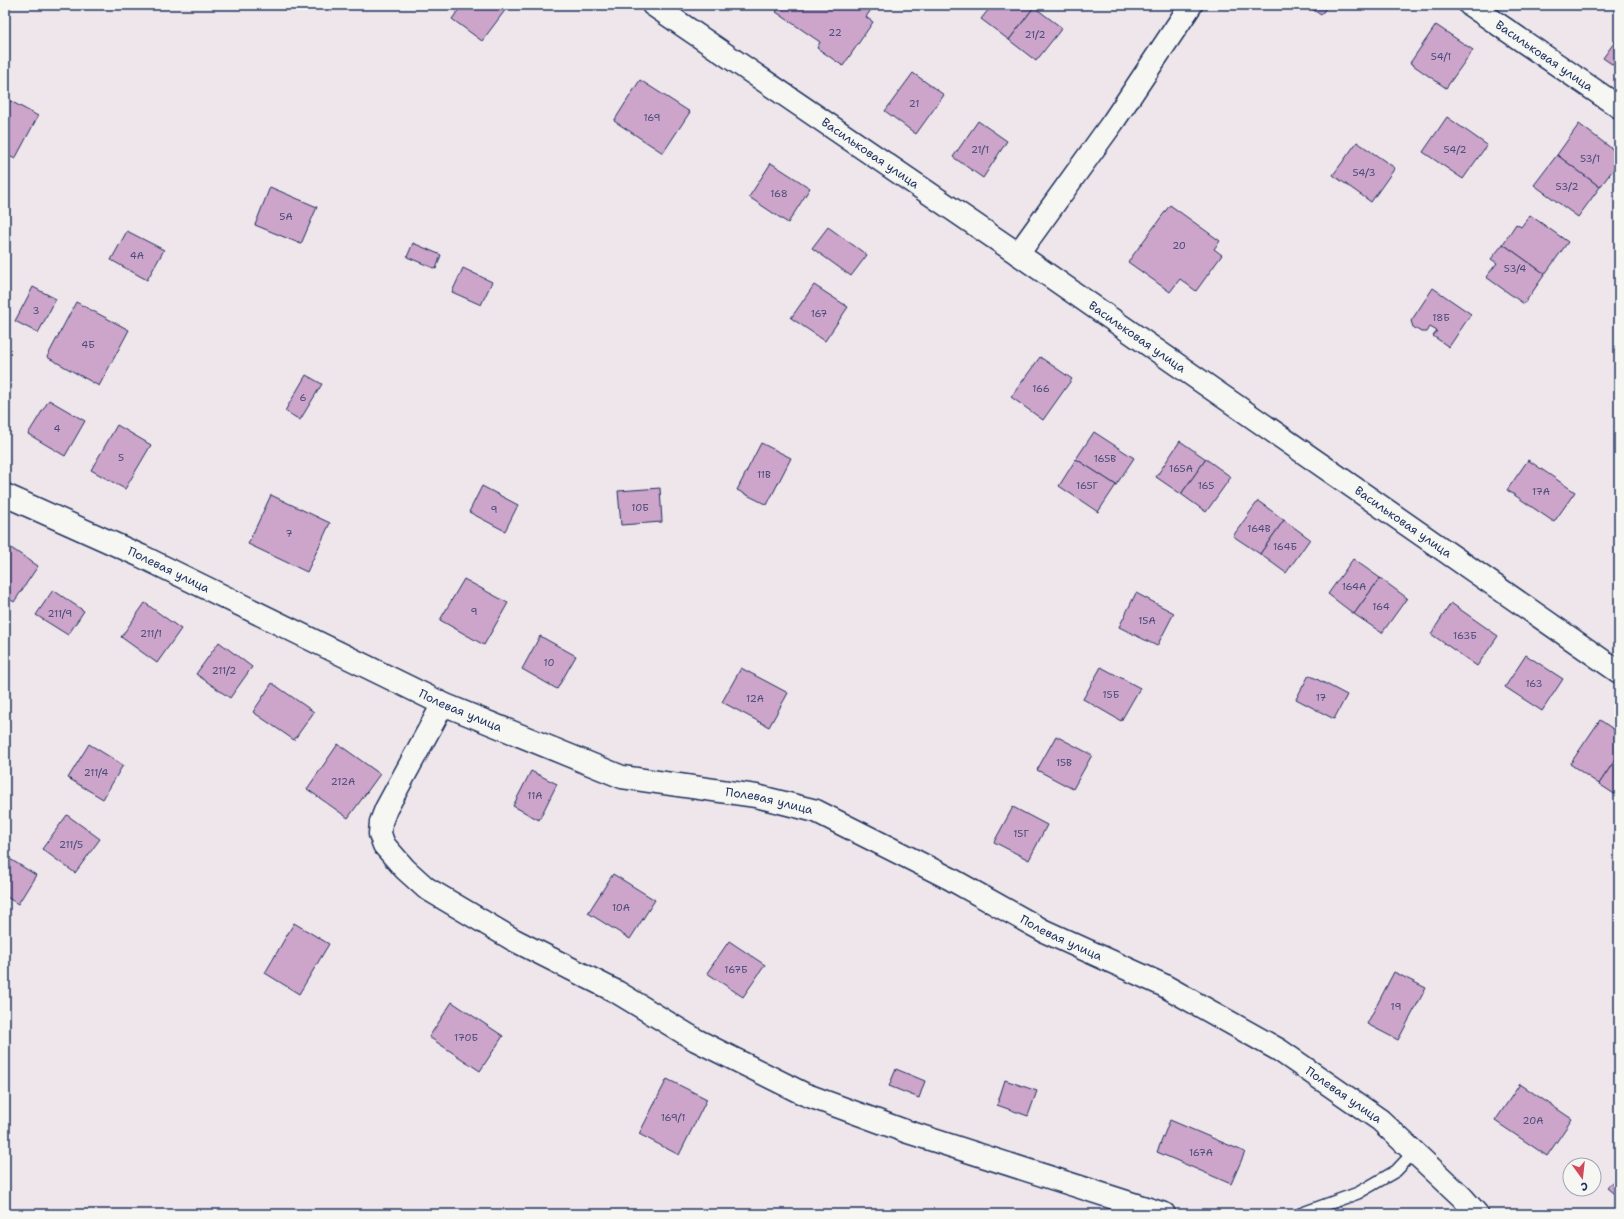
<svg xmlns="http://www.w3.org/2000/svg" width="1624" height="1219" viewBox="0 0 1624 1219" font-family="'Shantell Sans',sans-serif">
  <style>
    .building { fill: #cda4ca; stroke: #1b2f5e }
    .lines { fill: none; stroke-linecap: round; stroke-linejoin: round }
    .service-casing { stroke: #1b2f5e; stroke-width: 14 }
    .minor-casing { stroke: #1b2f5e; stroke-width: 25 }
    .service { stroke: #f6f6f2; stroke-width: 11 }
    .minor { stroke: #f6f6f2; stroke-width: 22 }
    .labels { text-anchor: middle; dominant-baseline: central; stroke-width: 3.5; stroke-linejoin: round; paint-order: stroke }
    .number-label { font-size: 10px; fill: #484c79 }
    .street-label { font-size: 12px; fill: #1b2f5e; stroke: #f6f6f2 }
  </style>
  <rect width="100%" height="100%" fill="#eee6ea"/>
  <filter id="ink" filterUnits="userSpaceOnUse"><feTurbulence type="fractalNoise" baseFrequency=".025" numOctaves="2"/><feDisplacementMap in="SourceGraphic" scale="8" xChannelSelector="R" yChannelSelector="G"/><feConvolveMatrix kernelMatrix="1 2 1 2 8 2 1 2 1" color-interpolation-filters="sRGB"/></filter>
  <g filter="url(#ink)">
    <g class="building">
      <path d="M462,5H509L482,41L452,19Z"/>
      <path d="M781,5H874L866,17L873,22L843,66L817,48L820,42L776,12Z"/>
      <path d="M992,5H1032L1034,7L1009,40L981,19Z"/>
      <path d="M1306,5H1328L1321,15Z"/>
      <path d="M1034,7L1062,28L1036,61L1009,40Z"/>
      <path d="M1436,25L1473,50L1446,88L1410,63Z"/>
      <path d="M1619,36V69L1603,58Z"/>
      <path d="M913,73L944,95L916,134L885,111Z"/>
      <path d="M640,80L690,112L663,153L614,121Z"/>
      <path d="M5,98L38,116L15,159L5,154Z"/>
      <path d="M1447,117L1487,145L1463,179L1423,152Z"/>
      <path d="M978,121L1007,141L983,178L953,157Z"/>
      <path d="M1579,124L1619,154V162L1600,187L1557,155Z"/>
      <path d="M1357,142L1395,168L1371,202L1333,175Z"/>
      <path d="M1557,155L1600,187L1578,217L1534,185Z"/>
      <path d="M771,163L810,188L788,223L749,197Z"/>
      <path d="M270,187L317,207L301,244L255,225Z"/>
      <path d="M1170,205L1220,241L1214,249L1222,255L1196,291L1180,279L1170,292L1128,262Z"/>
      <path d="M1530,215L1568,242L1545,274L1503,244L1516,224L1521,227Z"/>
      <path d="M828,227L867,255L851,276L812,248Z"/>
      <path d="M127,231L164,250L147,280L111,260Z"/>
      <path d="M413,243L441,255L436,269L407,257Z"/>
      <path d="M1503,244L1545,274L1524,304L1486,277L1497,263L1491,259Z"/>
      <path d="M463,268L492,282L481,305L452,292Z"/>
      <path d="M814,285L848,307L825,341L791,318Z"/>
      <path d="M33,287L56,299L38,333L15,321Z"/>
      <path d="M1433,288L1471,314L1449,347L1433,336L1437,331L1430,327L1427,332H1421L1413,327L1411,321Z"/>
      <path d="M76,302L129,330L99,386L47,357Z"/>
      <path d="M1040,357L1072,379L1043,420L1011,397Z"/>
      <path d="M306,375L322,384L300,420L285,411Z"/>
      <path d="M49,400L85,421L65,456L28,434Z"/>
      <path d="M117,425L151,445L125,489L91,470Z"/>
      <path d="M1094,432L1134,458L1116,485L1076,459Z"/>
      <path d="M1180,441L1206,459L1181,494L1156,477Z"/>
      <path d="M761,443L791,458L767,505L737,490Z"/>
      <path d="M1076,459L1116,485L1098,512L1059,486Z"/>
      <path d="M1206,459L1231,477L1206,512L1181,494Z"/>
      <path d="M1528,460L1575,492L1554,522L1507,490Z"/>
      <path d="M482,486L518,505L505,531L469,512Z"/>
      <path d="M660,488L662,522L621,525L618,491Z"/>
      <path d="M271,495L330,523L307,572L248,544Z"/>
      <path d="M1258,501L1284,520L1260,554L1233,536Z"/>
      <path d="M1284,520L1310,539L1286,573L1260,554Z"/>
      <path d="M5,544L38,566L14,602L5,596Z"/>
      <path d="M1353,559L1380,578L1354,614L1328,594Z"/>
      <path d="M1380,578L1407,598L1382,633L1354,614Z"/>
      <path d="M464,579L508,603L484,645L440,620Z"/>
      <path d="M53,590L84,611L68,635L36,615Z"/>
      <path d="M1136,593L1174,613L1157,646L1119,627Z"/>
      <path d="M145,603L181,629L157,663L121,637Z"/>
      <path d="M1451,603L1498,636L1477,666L1431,634Z"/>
      <path d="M540,636L576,656L557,689L522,669Z"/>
      <path d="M219,642L252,667L230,698L196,674Z"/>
      <path d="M1526,655L1563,679L1542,711L1505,687Z"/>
      <path d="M1101,667L1140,688L1121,721L1083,699Z"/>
      <path d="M741,668L788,693L769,727L722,702Z"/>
      <path d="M1309,675L1347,695L1334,719L1296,699Z"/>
      <path d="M272,683L314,712L294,740L253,712Z"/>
      <path d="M1600,720L1619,733V754L1599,784L1570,764Z"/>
      <path d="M1056,736L1092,755L1073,789L1037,770Z"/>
      <path d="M89,744L123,765L103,799L68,778Z"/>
      <path d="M338,744L380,774L348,818L307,789Z"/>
      <path d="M1619,754V797L1599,784Z"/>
      <path d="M531,771L557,784L539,820L513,806Z"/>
      <path d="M1013,807L1047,825L1029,860L994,842Z"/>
      <path d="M67,815L100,839L75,873L42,849Z"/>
      <path d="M5,856L36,875L18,904L5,896Z"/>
      <path d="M613,874L655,900L630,939L588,913Z"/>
      <path d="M294,923L329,944L299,994L265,973Z"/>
      <path d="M729,941L765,965L743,997L707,973Z"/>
      <path d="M1394,972L1426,988L1398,1040L1367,1024Z"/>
      <path d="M452,1002L503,1036L480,1071L429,1037Z"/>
      <path d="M896,1069L925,1081L919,1098L889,1086Z"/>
      <path d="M667,1079L707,1099L679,1155L639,1134Z"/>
      <path d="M1005,1080L1037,1091L1028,1116L997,1105Z"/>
      <path d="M1520,1084L1572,1119L1547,1156L1495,1121Z"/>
      <path d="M1170,1120L1245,1152L1231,1184L1157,1152Z"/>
      <path d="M1619,1174V1198L1607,1188Z"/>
    </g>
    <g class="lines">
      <g class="service-casing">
        <path id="service" d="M1300,1214L1358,1193L1396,1171L1413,1153"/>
      </g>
      <g class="minor-casing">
        <g id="minor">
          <path id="s1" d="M653,5L1018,254L1619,672"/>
          <path id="s2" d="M1470,5L1619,107"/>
          <path d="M1018,254L1113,122L1191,5"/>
          <path id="s3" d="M5,495L141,556L443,704L622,777L756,796L816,811L949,878L1044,931L1163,985L1279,1050L1380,1120L1462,1197L1477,1214"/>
          <path d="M443,704L386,809L381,822L380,834L384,845L405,869L426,888L514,940L617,992L696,1040L804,1094L905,1131L1164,1214"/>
        </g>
      </g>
      <use href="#service" class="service"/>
      <use href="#minor" class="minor"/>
    </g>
  </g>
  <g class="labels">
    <g class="number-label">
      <text x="835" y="32">22</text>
      <text x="1035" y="34">21/2</text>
      <text x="1441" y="56">54/1</text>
      <text x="914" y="103">21</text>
      <text x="652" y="117">169</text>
      <text x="980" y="149">21/1</text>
      <text x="1455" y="149">54/2</text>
      <text x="1590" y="158">53/1</text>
      <text x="1364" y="172">54/3</text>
      <text x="1567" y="186">53/2</text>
      <text x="779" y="193">168</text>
      <text x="286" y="216">5А</text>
      <text x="1179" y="245">20</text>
      <text x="137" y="255">4А</text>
      <text x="1515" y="268">53/4</text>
      <text x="36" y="310">3</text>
      <text x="819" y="313">167</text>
      <text x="1441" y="317">18Б</text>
      <text x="88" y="344">4Б</text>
      <text x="1041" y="388">166</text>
      <text x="303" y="397">6</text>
      <text x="57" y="428">4</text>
      <text x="121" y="457">5</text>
      <text x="1105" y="458">165В</text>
      <text x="1181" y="468">165А</text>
      <text x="764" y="474">11В</text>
      <text x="1087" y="485">165Г</text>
      <text x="1206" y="485">165</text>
      <text x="1541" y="491">17А</text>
      <text x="640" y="507">10Б</text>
      <text x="494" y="509">9</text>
      <text x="1259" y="528">164В</text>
      <text x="289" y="533">7</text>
      <text x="1285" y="546">164Б</text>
      <text x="1354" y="586">164А</text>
      <text x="1381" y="606">164</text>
      <text x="474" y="611">9</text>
      <text x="60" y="613">211/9</text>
      <text x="1147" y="620">15А</text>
      <text x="151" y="633">211/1</text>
      <text x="1465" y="635">163Б</text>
      <text x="549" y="662">10</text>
      <text x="224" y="670">211/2</text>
      <text x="1534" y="683">163</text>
      <text x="1111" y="694">15Б</text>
      <text x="1321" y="697">17</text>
      <text x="755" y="698">12А</text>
      <text x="1064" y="762">15В</text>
      <text x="96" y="772">211/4</text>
      <text x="343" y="781">212А</text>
      <text x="535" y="795">11А</text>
      <text x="1021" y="833">15Г</text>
      <text x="71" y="844">211/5</text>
      <text x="621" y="907">10А</text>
      <text x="736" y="969">167Б</text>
      <text x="1396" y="1006">19</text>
      <text x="466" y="1037">170Б</text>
      <text x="673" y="1117">169/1</text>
      <text x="1533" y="1120">20А</text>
      <text x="1201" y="1152">167А</text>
    </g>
    <g class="street-label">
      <text stroke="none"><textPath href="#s2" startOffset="90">Васильковая улица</textPath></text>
      <text stroke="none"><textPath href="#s1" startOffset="263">Васильковая улица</textPath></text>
      <text stroke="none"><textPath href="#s1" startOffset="587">Васильковая улица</textPath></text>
      <text stroke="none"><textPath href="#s1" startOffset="911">Васильковая улица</textPath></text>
      <text stroke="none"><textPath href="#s3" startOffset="180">Полевая улица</textPath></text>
      <text stroke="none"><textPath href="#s3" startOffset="504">Полевая улица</textPath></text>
      <text stroke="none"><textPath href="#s3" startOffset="828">Полевая улица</textPath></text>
      <text stroke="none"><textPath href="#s3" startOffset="1152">Полевая улица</textPath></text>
      <text stroke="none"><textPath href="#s3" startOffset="1476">Полевая улица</textPath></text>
    </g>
  </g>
  <rect width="1624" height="1219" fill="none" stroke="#f6f6f2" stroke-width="20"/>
  <rect x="10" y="10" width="1604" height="1199" fill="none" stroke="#1b2f5e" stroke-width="1.5" filter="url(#ink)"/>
  <g transform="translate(1582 1177) rotate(165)"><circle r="19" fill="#f6f6f2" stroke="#9ea6b7"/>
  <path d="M0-3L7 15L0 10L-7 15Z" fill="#d1495b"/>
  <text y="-6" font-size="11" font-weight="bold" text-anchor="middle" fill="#1b2f5e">С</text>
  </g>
</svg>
